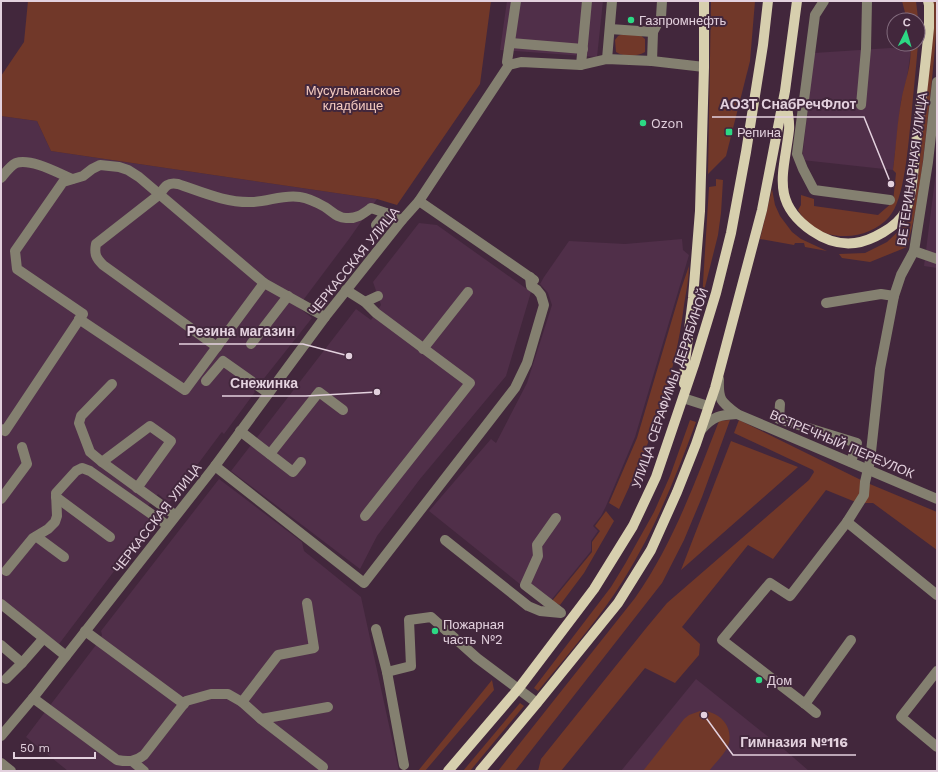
<svg xmlns="http://www.w3.org/2000/svg" width="938" height="772" viewBox="0 0 938 772" font-family="'Work Sans',sans-serif">
  <style>
    .built { fill: #502f49 }
    .green { fill: #713829 }
    .lines { fill: none; stroke-linecap: round; stroke-linejoin: round }
    .minor { stroke: #848070; stroke-width: 10 }
    .major { stroke: #d7cfae; stroke-width: 10 }
    .poi-dot { fill: #2cd884; stroke: #42273c; stroke-width: 1.5 }
    .labels { text-anchor: middle; dominant-baseline: central; stroke-width: 4; stroke-linejoin: round; paint-order: stroke }
    .poi-label { font-size: 13px; fill: #e3d1de; stroke: #42273c; text-anchor: start }
    .park-label { font-size: 13px; fill: #f4cbc0; stroke: #42273c }
    .street-label { font-size: 13px; fill: #e3d1de; stroke: #42273c }
    .leader { fill: none; stroke: #e3d1de; stroke-width: 1.5 }
    .callout-dot { fill: #e3d1de; stroke: #42273c; stroke-width: 1.5 }
    .callout-label { font-size: 14px; text-anchor: middle; font-weight: bold; fill: #e3d1de; stroke: #42273c; stroke-width: 4; stroke-linejoin: round; paint-order: stroke }
  </style>
  <rect width="100%" height="100%" fill="#42273c"/>
  <g class="built">
    <path d="M507,1H603L597,57L500,50Z"/>
    <path d="M890,48L911,49L907,78L901,101L893,170L802,160L814,53Z"/>
    <path d="M1,116L37,121L51,151L377,199L349,239L298,307L312,318L254,391L255,392L224,434L222,432L221,433L169,503L158,494L148,506L158,513L59,644L1,599Z"/>
    <path d="M937,164V268L924,266Z"/>
    <path d="M419,223L437,225L531,292L506,376L420,479L377,536L360,569L231,471L356,309L371,320L381,305L373,282Z"/>
    <path d="M682,239L683,250L689,255L635,437L606,506L601,516L593,526L598,531L591,541V551L552,599L547,601L536,597L429,511L491,439L496,443L527,383L552,305L548,293L540,284L544,277L569,241L625,244Z"/>
    <path d="M219,479L302,542L304,551L361,597L399,771H68L26,737L99,641L102,635L101,631Z"/>
    <path d="M696,679L786,751L809,771H621Z"/>
  </g>
  <g class="green">
    <path d="M28,1H491L480,84L397,205L377,199L51,151L37,121L1,116V76L24,42Z"/>
    <path d="M711,1H755L750,61L726,156L708,174Z"/>
    <path d="M902,1H916L919,27L918,38V20H907Z"/>
    <path d="M933,1H937C937,40 932,78 928,117C923,161 919,204 907,247L870,262L842,258L839,254L865,253L887,242L906,224L914,204L917,186L933,31Z"/>
    <path d="M625,33L639,34L645,39V52C636,57 624,57 616,52L615,40L618,36Z"/>
    <path d="M910,44H918C916,69 913,95 911,120C908,143 905,200 889,217C879,229 861,236 846,236C825,237 808,227 798,210L801,205V195L814,199V206L878,215L893,202L896,173L893,170C896,147 897,124 901,102C904,83 913,64 910,44Z"/>
    <path d="M716,179L723,180L721,213L718,235L702,299L709,187L716,186Z"/>
    <path d="M772,189L775,205L780,216L792,232L801,239L827,251L805,247L804,243H795L794,245L760,239Z"/>
    <path d="M689,266C689,279 686,292 684,305C675,379 651,442 619,509L609,503L637,438L681,289Z"/>
    <path d="M690,420L696,422C674,482 651,539 615,593C592,627 564,659 538,691L534,688L611,587L625,564L654,512L670,476Z"/>
    <path d="M730,420L702,497L684,540L662,583L515,771H498L635,598C673,544 695,482 719,421Z"/>
    <path d="M739,420L865,482L937,512V550L873,503H858L826,490L773,559L748,545L682,627L700,644L699,655L675,683L645,668L561,771H538L541,759L647,627L667,603L809,480L814,472L813,470L734,433Z"/>
    <path d="M731,441L798,467L681,570Z"/>
    <path d="M606,511L614,521L584,573L560,605L552,601L592,552V542L600,531L595,526Z"/>
    <path d="M492,680L494,690L425,771H418Z"/>
    <path d="M520,703L524,706L470,771H463Z"/>
    <path d="M700,711C718,710 735,726 728,746C724,755 715,763 709,771H643L684,719L689,715Z"/>
  </g>
  <g class="lines">
    <g class="minor">
      <path d="M824,1L815,15L797,154L803,169L814,190L890,200"/>
      <path d="M610,29L653,32"/>
      <path d="M511,43L583,49"/>
      <path d="M607,59L612,1"/>
      <path d="M652,61L653,32L661,17L662,1"/>
      <path d="M509,65L507,62L516,1"/>
      <path d="M581,65L587,1"/>
      <path d="M861,105L866,49L867,1"/>
      <path d="M1,178C5,173 10,166 16,163C31,158 58,173 72,179"/>
      <path d="M419,201L534,280"/>
      <path d="M376,225L386,213"/>
      <path d="M914,251L937,259"/>
      <path d="M346,290L365,302L376,313L470,383L365,516"/>
      <path d="M365,302L378,296"/>
      <path d="M826,303L881,294L894,296"/>
      <path d="M79,319L185,390L264,283"/>
      <path d="M251,344L288,296"/>
      <path d="M217,347L103,265C96,258 94,254 96,244L160,194C165,186 168,182 178,184C202,192 226,203 252,202C268,202 283,194 300,197C308,198 318,203 325,207C333,212 337,218 346,218C357,219 363,214 371,208L386,213L402,220"/>
      <path d="M423,349L468,292"/>
      <path d="M719,379C718,400 721,402 737,414L937,499"/>
      <path d="M206,381L223,361L268,393"/>
      <path d="M112,384L81,416L79,423L90,452L102,462L175,515"/>
      <path d="M683,398L708,406"/>
      <path d="M780,404L779,419L857,443L851,462"/>
      <path d="M1,429L5,431L83,314L17,269L15,251L63,182L83,176L92,169L100,165L119,167L128,170L139,177L264,283L325,317"/>
      <path d="M701,430C713,416 720,415 737,414"/>
      <path d="M240,431L293,472L301,462"/>
      <path d="M270,454L319,392L343,410"/>
      <path d="M102,462L150,426L171,441L137,488"/>
      <path d="M215,466L364,583L515,388L527,363L544,305L541,295L537,290L531,286L530,277"/>
      <path d="M56,497L110,537"/>
      <path d="M1,499L27,464L22,447"/>
      <path d="M556,518L537,545L538,556L525,585L560,612"/>
      <path d="M847,522L937,595"/>
      <path d="M37,537L64,557"/>
      <path d="M445,540L528,606L540,611L561,613"/>
      <path d="M6,571L33,538L48,529L55,522L57,516L56,493L76,471L82,468L90,471L167,525"/>
      <path d="M1,604L66,656"/>
      <path d="M376,629L387,672L404,765"/>
      <path d="M85,631L184,704"/>
      <path d="M851,640L805,704L722,640L770,583L790,596L847,522L864,495L865,482L870,461L880,369L894,296L901,275L914,251L928,162L937,82"/>
      <path d="M1,645L22,663L43,639"/>
      <path d="M937,671L901,717L937,747"/>
      <path d="M387,672L411,666L409,620L431,617L477,658L537,703"/>
      <path d="M6,679L22,663"/>
      <path d="M33,698L117,760C128,762 135,762 144,755L186,701L211,694H228L242,702L261,719L323,767"/>
      <path d="M242,702L278,655L314,648L307,603"/>
      <path d="M805,704L816,713"/>
      <path d="M261,719L328,707"/>
      <path d="M1,736L33,698L215,466L325,317L402,220L419,201L509,65L521,62L581,65L607,59L652,61L704,67"/>
      <path d="M132,761L144,771"/>
      <path d="M1,763L11,771"/>
    </g>
    <g class="major">
      <path d="M787,103C787,112 790,121 789,130C784,173 770,202 812,231C825,240 839,245 855,243C871,241 897,227 905,212C912,198 914,168 915,152C920,111 925,70 929,28V5L928,1"/>
      <path d="M684,384L685,362L693,298L700,211L704,67V1"/>
      <path d="M448,771L519,688L594,589L633,526L656,477L694,365L716,293L731,233L746,152L763,45L768,1"/>
      <path d="M480,771L537,703L618,603L651,550L677,492L696,444L715,388L762,210L785,91L797,1"/>
    </g>
  </g>
  <g class="poi-dot">
    <circle cx="631" cy="20" r="4"/>
    <circle cx="643" cy="123" r="4"/>
    <rect x="725" y="128" width="8" height="8" rx="2"/>
    <circle cx="435" cy="631" r="4"/>
    <circle cx="759" cy="680" r="4"/>
  </g>
  <g class="labels">
    <g class="poi-label">
      <text x="639" y="20">Газпромнефть</text>
      <text x="651" y="123">Ozon</text>
      <text x="737" y="132">Репина</text>
      <text x="443" y="624">Пожарная<tspan x="443" dy="15">часть №2</tspan></text>
      <text x="767" y="680">Дом</text>
    </g>
    <g class="park-label">
      <text x="353" y="90">Мусульманское<tspan x="353" dy="15">кладбище</tspan></text>
    </g>
    <g class="street-label">
      <text transform="translate(912 169) rotate(-82)">ВЕТЕРИНАРНАЯ УЛИЦА</text>
      <text transform="translate(354 261) rotate(-51)">ЧЕРКАССКАЯ УЛИЦА</text>
      <text transform="translate(670 388) rotate(-71)">УЛИЦА СЕРАФИМЫ ДЕРЯБИНОЙ</text>
      <text transform="translate(842 444) rotate(23)">ВСТРЕЧНЫЙ ПЕРЕУЛОК</text>
      <text transform="translate(157 518) rotate(-52)">ЧЕРКАССКАЯ УЛИЦА</text>
    </g>
  </g>
  <path class="leader" d="M891 184L864 117H712M349 356L303 344H179M377 392L306 396H222M704 715L733 755H856"/>
  <g class="callout-dot">
    <circle cx="891" cy="184" r="4"/>
    <circle cx="349" cy="356" r="4"/>
    <circle cx="377" cy="392" r="4"/>
    <circle cx="704" cy="715" r="4"/>
  </g>
  <g class="callout-label">
    <text x="788" y="109">АОЗТ СнабРечФлот</text>
    <text x="241" y="336">Резина магазин</text>
    <text x="264" y="388">Снежинка</text>
    <text x="794" y="747">Гимназия №116</text>
  </g>
  <rect width="938" height="772" fill="none" stroke="#e3d1de" stroke-width="4"/>
  <g transform="translate(906 32) rotate(5)"><circle r="19" fill="#42273c" stroke="#826b7d"/>
  <path d="M0-3L7 15L0 10L-7 15Z" fill="#2cd884"/>
  <text y="-6" font-size="11" font-weight="bold" text-anchor="middle" fill="#e3d1de">С</text>
  </g>
  <path d="M14 752v6h81v-6" fill="none" stroke="#e3d1de" stroke-width="2"/>
  <text x="20" y="752" font-size="12" fill="#e3d1de" stroke="#42273c" stroke-width="3" paint-order="stroke">50 m</text>
</svg>
